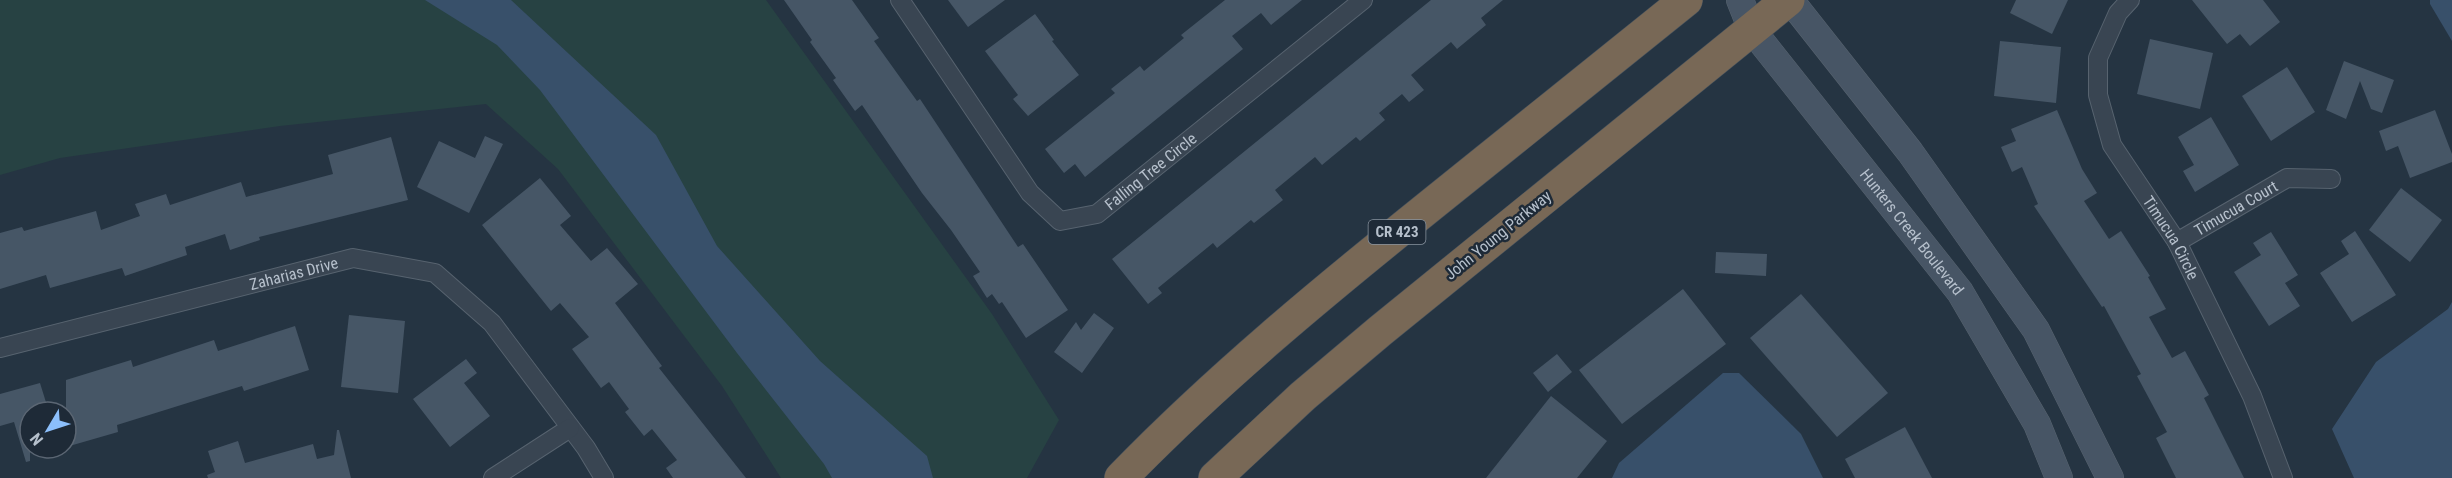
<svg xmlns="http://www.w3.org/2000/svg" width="2452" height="478" viewBox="0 0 2452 478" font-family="'Roboto Condensed',sans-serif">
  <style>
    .green { fill: #274243 }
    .water { fill: #38506a }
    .building { fill: #465666 }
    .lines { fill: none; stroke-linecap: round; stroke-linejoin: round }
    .street-casing { stroke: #57636f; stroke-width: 20 }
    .secondary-casing { stroke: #57636f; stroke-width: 28 }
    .highway-casing { stroke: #44505c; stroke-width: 34 }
    .street { stroke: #394552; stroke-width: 18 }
    .secondary { stroke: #475565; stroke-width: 27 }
    .highway { stroke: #786856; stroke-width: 33 }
    .labels { text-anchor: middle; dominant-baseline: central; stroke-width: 5; stroke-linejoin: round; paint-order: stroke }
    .shield { fill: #1e2a37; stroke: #88939f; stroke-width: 1.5 }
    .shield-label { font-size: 15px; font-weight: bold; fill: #b6c0cc }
    .street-label { font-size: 16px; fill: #b6c0cc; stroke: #1e2a37 }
  </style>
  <rect width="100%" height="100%" fill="#253442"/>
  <path class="green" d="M0,0H766L992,314L1059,420L1027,478H781L722,386L558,169L486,104L280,126L60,158L0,175Z"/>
  <g class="water">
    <path d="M425,0H511L656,135L717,246L820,361L927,456L933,478H832L824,464L737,353L540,90L497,45Z"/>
    <path d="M2430,0H2452V41L2430,4Z"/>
    <path d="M2452,302V478H2354L2332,429L2376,362L2448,309Z"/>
    <path d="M1723,373H1739L1801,434L1823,478H1612L1619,463Z"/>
  </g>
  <g class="building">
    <path d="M784,0H852L879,38L874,41L917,101L920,99L1018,247L1023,244L1068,310L1026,338L1002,302L999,304L992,294L987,298L973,276L980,272L951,230L922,193L862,105L855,111L833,80L836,78L810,42L812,40Z"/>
    <path d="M948,0H1005L968,27Z"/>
    <path d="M1225,0H1302L1271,25L1261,13L1232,36L1243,49L1085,177L1075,164L1064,173L1045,149L1115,93L1111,89L1140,66L1144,71L1184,38L1181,35Z"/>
    <path d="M1431,0H1503L1481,18L1486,25L1457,49L1451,42L1411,75L1424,90L1409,102L1402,94L1379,113L1385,120L1360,141L1356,137L1322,165L1315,157L1275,190L1283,200L1254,223L1251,220L1217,248L1213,243L1158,288L1162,293L1148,304L1112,259Z"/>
    <path d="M2016,0H2068L2052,34L2010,13Z"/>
    <path d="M2192,0H2263L2280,22L2250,46L2240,34L2227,44Z"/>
    <path d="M1035,14L1054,40L1052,41L1079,75L1028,116L1013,99L1018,95L985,51Z"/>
    <path d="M2150,39L2213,53L2200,109L2137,94Z"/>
    <path d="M2000,41L2061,47L2056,103L1994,96Z"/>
    <path d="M2344,61L2394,80L2382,113L2371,109L2360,81L2346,119L2326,110Z"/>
    <path d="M2287,67L2315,112L2271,141L2242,96Z"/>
    <path d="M2057,110L2082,169L2097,193L2084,201L2109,239L2121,231L2150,276L2148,277L2166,309L2149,317L2172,358L2185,351L2209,395L2204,398L2244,478H2176L2156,438L2167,432L2137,376L2141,374L2104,306L2102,307L2034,206L2038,204L2022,167L2012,172L2001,147L2016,141L2011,129Z"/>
    <path d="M2435,110L2452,154V162L2410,178L2398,146L2386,151L2379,131Z"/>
    <path d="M2211,117L2239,165L2195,192L2183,171L2194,165L2178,137Z"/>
    <path d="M485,136L503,144L469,213L417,187L439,141L475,158Z"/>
    <path d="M391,137L408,200L259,237L260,240L230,250L225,234L185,247L187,255L125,276L122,268L50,288L46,275L0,289V233L22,227L24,231L96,211L101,230L140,216L135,204L166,194L170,205L241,182L246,197L333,174L328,155Z"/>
    <path d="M540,178L571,216L560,225L591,261L607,248L638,284L615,303L662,366L659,368L746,478H673L666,468L677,460L652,429L644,436L625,412L629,409L609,382L601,388L572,349L589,337L560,303L551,311L482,225Z"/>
    <path d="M2401,188L2442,220L2410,262L2369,230Z"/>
    <path d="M2355,231L2396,295L2352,322L2320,273L2349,254L2341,241Z"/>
    <path d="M2271,232L2298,275L2285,283L2300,306L2269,326L2234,272L2261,255L2253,243Z"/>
    <path d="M1716,252L1767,254L1766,276L1715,273Z"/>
    <path d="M1683,289L1726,344L1622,424L1579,370Z"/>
    <path d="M1801,294L1888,393L1837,437L1750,338Z"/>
    <path d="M1094,313L1114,328L1082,373L1054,352L1076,322L1081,330Z"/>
    <path d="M349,315L405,321L398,393L341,387Z"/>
    <path d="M295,326L309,370L244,391L242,386L117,425L118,432L66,447V380L131,360L133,367L214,340L218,351Z"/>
    <path d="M1557,354L1572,372L1548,392L1533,373Z"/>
    <path d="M466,359L477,373L464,383L490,416L450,447L413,399Z"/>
    <path d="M40,383L49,412H30V461L26,462L14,422L0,426V394Z"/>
    <path d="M1551,396L1607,441L1577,478H1486Z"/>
    <path d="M1905,427L1932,478H1855L1845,459Z"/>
    <path d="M337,430H339L351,478H208L207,475L215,472L208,451L238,441L245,463L313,444L317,459L334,455Z"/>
  </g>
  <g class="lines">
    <g class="street-casing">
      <g id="street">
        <path id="s1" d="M900,0L1030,193L1060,221L1097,214L1363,0"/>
        <path id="s2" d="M2130,0L2118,13L2098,58V95L2112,145L2177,242L2252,396L2283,478"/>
        <path id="s3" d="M2177,242L2287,178L2331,179"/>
        <path id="s4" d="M0,348L353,258L435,273L492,323L586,448L604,478"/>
        <path d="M493,478L570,428"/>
      </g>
    </g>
    <g class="secondary-casing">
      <g id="secondary">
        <path id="s5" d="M1740,0L1752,30L1960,292L2037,424L2059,478"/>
        <path d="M1790,0L1910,152L2036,330L2110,478"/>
      </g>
    </g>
    <g class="highway-casing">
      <g id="highway">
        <path d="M1121,478C1217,379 1324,291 1431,205C1516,137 1601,68 1686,0"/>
        <path d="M1215,478L1303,396L1380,331L1788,0"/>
      </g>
    </g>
    <use href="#street" class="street"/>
    <use href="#secondary" class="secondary"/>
    <use href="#highway" class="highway"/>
  </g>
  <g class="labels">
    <rect class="shield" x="1368.5" y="220" width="57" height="24" rx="4.5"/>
    <g class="shield-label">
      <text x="1397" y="232">CR 423</text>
    </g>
    <g class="street-label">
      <text stroke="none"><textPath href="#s1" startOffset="380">Falling Tree Circle</textPath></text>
      <text stroke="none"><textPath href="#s3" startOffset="68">Timucua Court</textPath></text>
      <text stroke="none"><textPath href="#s5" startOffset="290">Hunters Creek Boulevard</textPath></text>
      <text transform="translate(1498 235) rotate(-39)">John Young Parkway</text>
      <text stroke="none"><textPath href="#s2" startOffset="266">Timucua Circle</textPath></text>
      <text stroke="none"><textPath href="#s4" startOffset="303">Zaharias Drive</textPath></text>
    </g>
  </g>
  <g transform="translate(48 430) rotate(231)"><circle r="28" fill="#1e2a37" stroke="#5b6673" stroke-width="1.5"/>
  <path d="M0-4.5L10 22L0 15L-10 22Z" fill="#8cbffb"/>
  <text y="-9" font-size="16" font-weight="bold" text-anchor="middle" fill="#b6c0cc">N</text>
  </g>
</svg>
